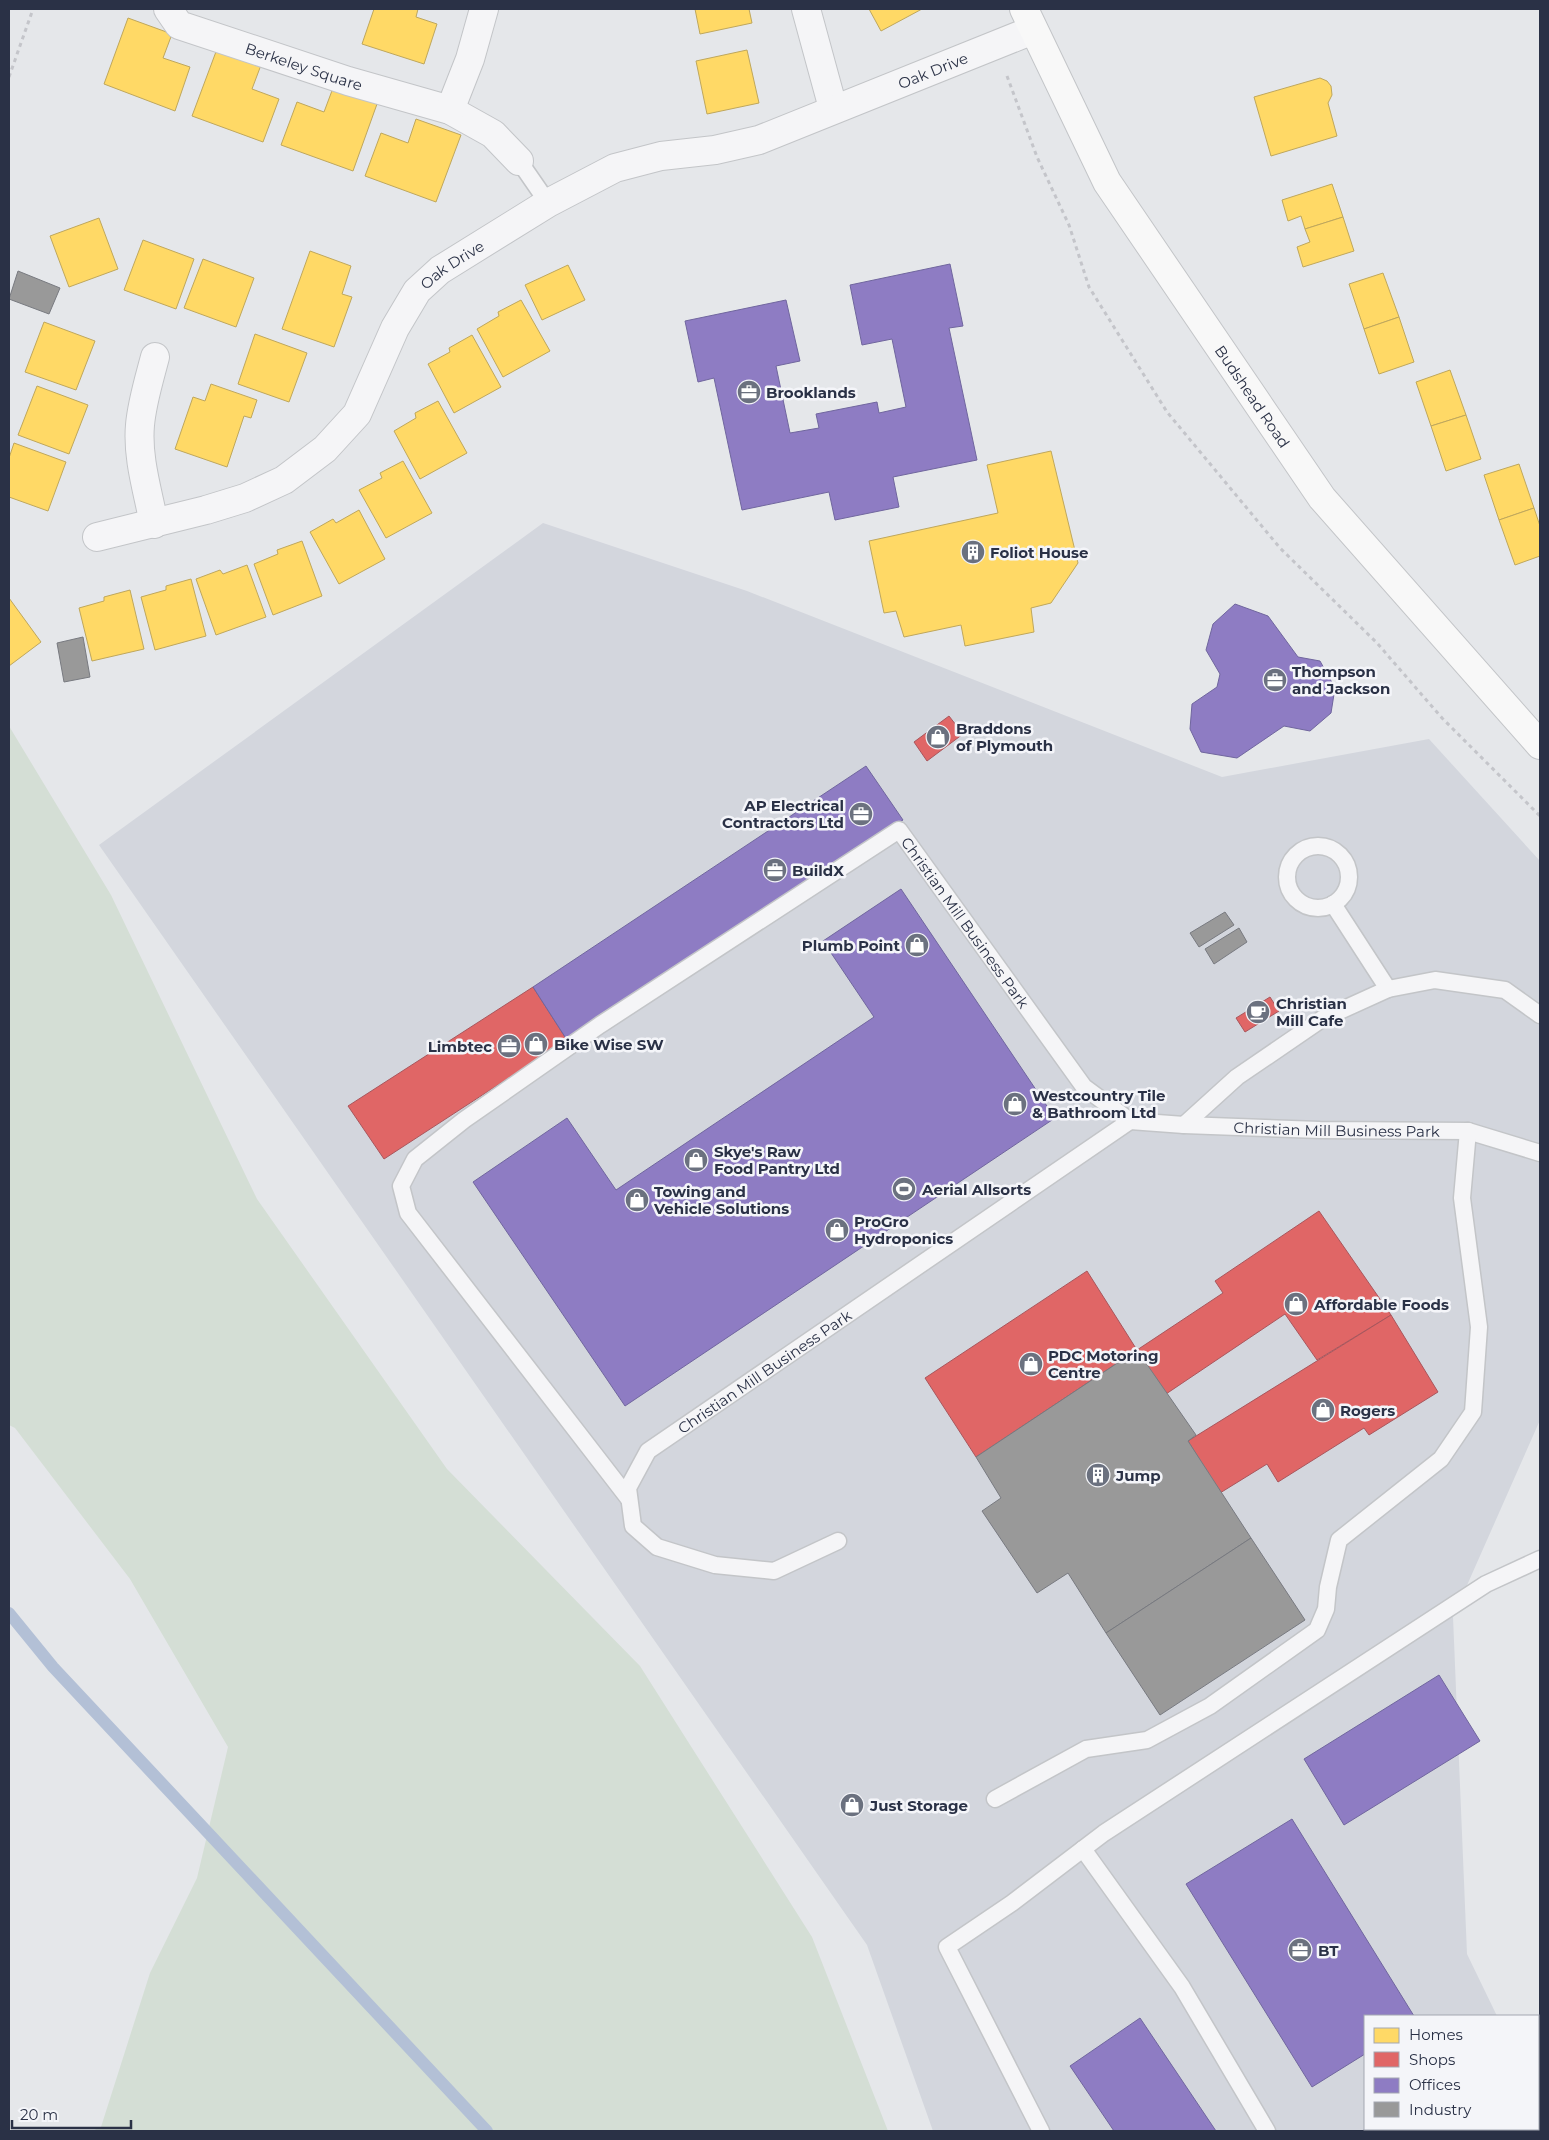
<svg xmlns="http://www.w3.org/2000/svg" width="1549" height="2140" viewBox="0 0 1549 2140" font-family="Montserrat,sans-serif">
  <style>
    .built { fill: #d3d6dd }
    .green { fill: #d4ded5 }
    .homes { fill: #ffd966; stroke: #bfa75c }
    .shops { fill: #e06666; stroke: #a9565c }
    .offices { fill: #8e7cc3; stroke: #70669e }
    .industry { fill: #999; stroke: #787a80 }
    .lines { fill: none; stroke-linecap: round; stroke-linejoin: round }
    .stream { stroke: #b3c0d6; stroke-width: 12 }
    .lane-casing { stroke: #c3c5c8; stroke-width: 19 }
    .street-casing { stroke: #c3c5c8; stroke-width: 30 }
    .secondary-casing { stroke: #c3c5c8; stroke-width: 30 }
    .path { stroke: #c4c5ca; stroke-width: 3; stroke-dasharray: 4 4; stroke-linecap: butt }
    .lane { stroke: #f5f5f7; stroke-width: 16 }
    .street { stroke: #f5f5f7; stroke-width: 28 }
    .secondary { stroke: #f8f8f8; stroke-width: 28 }
    .labels { text-anchor: middle; dominant-baseline: central; stroke-width: 5; stroke-linejoin: round; paint-order: stroke }
    .street-label { font-size: 15px; fill: #2a3146; stroke: #f4f5f9 }
    .poi-label { font-size: 15px; font-weight: bold; fill: #2a3146; stroke: #f4f5f9; text-anchor: start }
  </style>
  <rect width="100%" height="100%" fill="#e5e7ea"/>
  <path class="built" d="M543,523L747,591L1222,777L1429,739L1540,861V1420L1453,1617L1467,1954L1497,2016H1365V2129H1538V2098L1540,2103V2131H933L867,1945L99,845Z"/>
  <path class="green" d="M9,726L111,895L257,1199L447,1469L640,1666L812,1937L888,2131H92L101,2127L150,1973L197,1878L228,1747L130,1579L15,1428L9,1425Z"/>
  <g class="homes">
    <path d="M374,9H418L416,17L437,24L424,64L362,44Z"/>
    <path d="M695,9H749L752,23L700,34Z"/>
    <path d="M869,9H922L881,31Z"/>
    <path d="M128,18L172,34L163,58L190,67L175,111L104,84Z"/>
    <path d="M217,49L261,65L252,89L279,99L263,142L192,116Z"/>
    <path d="M747,50L759,103L707,114L696,61Z"/>
    <path d="M1320,78L1327,81L1331,86L1332,95L1328,103L1337,136L1271,156L1254,97Z"/>
    <path d="M333,88L377,104L353,171L281,145L297,102L324,112Z"/>
    <path d="M416,119L461,135L436,202L365,176L381,133L408,143Z"/>
    <path d="M1332,184L1343,217L1305,229L1301,216L1288,221L1282,200Z"/>
    <path d="M1343,217L1354,251L1303,267L1297,247L1310,242L1305,229Z"/>
    <path d="M99,218L118,269L69,287L50,236Z"/>
    <path d="M143,240L194,259L176,309L124,290Z"/>
    <path d="M310,251L351,266L342,294L352,297L334,347L282,329Z"/>
    <path d="M203,259L254,278L236,327L184,308Z"/>
    <path d="M568,265L585,300L542,320L525,285Z"/>
    <path d="M1383,273L1399,317L1364,329L1349,284Z"/>
    <path d="M521,300L550,351L503,377L477,329L499,316L498,312Z"/>
    <path d="M1399,317L1414,362L1379,374L1364,329Z"/>
    <path d="M44,322L95,341L76,390L25,372Z"/>
    <path d="M255,334L307,353L289,402L238,384Z"/>
    <path d="M472,335L501,387L454,413L428,364L450,352L449,348Z"/>
    <path d="M1450,370L1466,415L1431,426L1416,382Z"/>
    <path d="M211,384L257,400L251,418L244,416L227,467L175,449L193,397L205,401Z"/>
    <path d="M37,386L88,405L69,454L18,435Z"/>
    <path d="M438,401L467,453L420,479L394,431L416,418L415,413Z"/>
    <path d="M1466,415L1481,459L1446,471L1431,426Z"/>
    <path d="M14,443L66,462L48,511L9,497V458Z"/>
    <path d="M1051,451L1078,563L1051,603L1031,608L1034,632L965,646L961,625L904,637L896,611L884,613L869,541L998,513L987,465Z"/>
    <path d="M403,461L432,513L386,538L359,490L382,478L380,473Z"/>
    <path d="M1519,464L1534,508L1499,520L1484,475Z"/>
    <path d="M1534,508L1540,526V556L1515,565L1499,520Z"/>
    <path d="M359,510L385,559L339,584L310,532L333,519L336,523Z"/>
    <path d="M302,541L322,596L273,615L254,564L278,554L277,550Z"/>
    <path d="M247,565L266,617L216,635L196,579L220,570L223,574Z"/>
    <path d="M191,579L206,636L155,650L141,597L166,590V586Z"/>
    <path d="M130,590L144,649L92,661L79,608L104,601V597Z"/>
    <path d="M9,598L41,642L9,666Z"/>
  </g>
  <g class="shops">
    <path d="M949,716L963,734L927,761L914,742Z"/>
    <path d="M533,987L567,1040L384,1159L348,1106Z"/>
    <path d="M1270,997L1279,1011L1245,1032L1236,1018Z"/>
    <path d="M1319,1211L1391,1315L1317,1360L1285,1314L1166,1394L1137,1350L1223,1293L1215,1281Z"/>
    <path d="M1087,1271L1137,1350L976,1457L925,1378Z"/>
    <path d="M1391,1315L1438,1392L1369,1435L1364,1428L1278,1482L1267,1464L1220,1493L1188,1441Z"/>
  </g>
  <g class="offices">
    <path d="M950,264L963,326L949,328L977,460L893,477L899,507L835,520L829,492L742,510L714,378L698,382L685,321L786,300L800,361L776,366L790,433L819,428L816,414L877,402L879,413L906,407L892,339L862,345L850,285Z"/>
    <path d="M1235,604L1268,616L1298,657L1320,661L1335,688L1331,713L1310,731L1284,726L1237,758L1201,752L1190,729L1192,704L1217,687L1220,674L1206,650L1213,624Z"/>
    <path d="M866,766L903,820L567,1040L533,987Z"/>
    <path d="M901,889L1055,1118L625,1406L473,1182L567,1118L616,1190L874,1017L823,941Z"/>
    <path d="M1439,1675L1480,1741L1344,1825L1304,1759Z"/>
    <path d="M1292,1819L1414,2016H1365V2054L1312,2087L1186,1884Z"/>
    <path d="M1140,2018L1216,2131H1114L1070,2066Z"/>
    <path d="M1366,2129H1531L1532,2131H1362Z"/>
  </g>
  <g class="industry">
    <path d="M18,271L60,288L49,314L9,299Z"/>
    <path d="M83,637L90,677L64,682L57,643Z"/>
    <path d="M1225,912L1234,925L1199,947L1190,933Z"/>
    <path d="M1239,928L1247,942L1214,964L1205,949Z"/>
    <path d="M1137,1350L1196,1435L1188,1441L1251,1538L1106,1633L1068,1573L1037,1593L982,1511L1001,1498L976,1457Z"/>
    <path d="M1251,1538L1305,1620L1160,1715L1106,1633Z"/>
  </g>
  <g class="lines">
    <path class="stream" d="M9,1613L53,1667L487,2131"/>
    <g class="lane-casing">
      <g id="lane">
        <path d="M519,161L548,203"/>
        <circle cx="1318" cy="877" r="31"/>
        <path d="M1333,904L1388,989"/>
        <path d="M1184,1125L1237,1077L1322,1019L1388,989L1435,980L1505,990L1540,1015"/>
        <path id="s1" d="M629,1499L408,1213L401,1186L415,1159L464,1120L600,1025L899,830L1084,1087L1130,1121L1184,1125L1320,1130L1468,1131L1540,1153"/>
        <path id="s2" d="M838,1541L774,1571L715,1565L657,1547L633,1526L628,1488L648,1451L1130,1121"/>
        <path d="M995,1799L1086,1749L1147,1740L1210,1706L1317,1630L1326,1609L1328,1587L1339,1540L1441,1459L1473,1412L1479,1327L1462,1198L1468,1131"/>
        <path d="M1083,1849L1182,1987L1267,2131"/>
        <path d="M1041,2131L947,1947L1012,1903L1104,1833L1486,1584L1540,1559"/>
      </g>
    </g>
    <g class="street-casing">
      <g id="street">
        <path id="s3" d="M168,9L179,25L348,81L450,110L493,134L519,161"/>
        <path d="M806,9L833,108"/>
        <path d="M450,110L470,59L484,9"/>
        <path d="M154,524C148,492 137,458 140,425C142,402 149,380 155,357"/>
        <path id="s4" d="M97,537L206,510L245,498L284,480L325,449L357,414L395,328L417,291L440,270L548,203L615,168L661,156L715,150L759,140L1033,30"/>
      </g>
    </g>
    <g class="secondary-casing">
      <g id="secondary">
        <path id="s5" d="M1024,9L1107,182L1322,498L1540,745"/>
      </g>
    </g>
    <g class="path">
      <path d="M1007,76L1037,157L1069,225L1089,287L1167,412L1280,548L1377,643L1442,718L1540,816"/>
      <path d="M9,77L33,9"/>
    </g>
    <use href="#lane" class="lane"/>
    <use href="#street" class="street"/>
    <use href="#secondary" class="secondary"/>
  </g>
  <defs>
    <g id="office-disc" transform="scale(1.25)"><circle r="9.5" fill="#6b717f" stroke="#f4f5f9"/><path d="M-6-3h4V-5.5h4V-3h4V5H-6ZM-1-4.5V-3h2v-1.5ZM-6 0V1H6V0Z" fill="#fff"/></g>
    <g id="building-disc" transform="scale(1.25)"><circle r="9.5" fill="#6b717f" stroke="#f4f5f9"/><path d="M-4-6H4V6H1V3H-1V6H-4ZM-2.5-4.3h1.7v1.8h-1.7ZM.8-4.3h1.7v1.8H.8ZM-2.5-1h1.7V.8h-1.7ZM.8-1h1.7V.8H.8Z" fill="#fff"/></g>
    <g id="shop-disc" transform="scale(1.25)"><circle r="9.5" fill="#6b717f" stroke="#f4f5f9"/><path d="M-5-2.5h2.3a2.7 3.5 0 0 1 5.4 0H5L5.5 6h-11ZM-1.5-2.5h3a1.5 2.3 0 0 0-3 0Z" fill="#fff"/></g>
    <g id="cafe-disc" transform="scale(1.25)"><circle r="9.5" fill="#6b717f" stroke="#f4f5f9"/><path d="M-5.5-4.5H6V0H3Q3 3.5 0 3.5H-2.5Q-5.5 3.5-5.5 0ZM3-3.2v2h1.7v-2ZM-6 4.5H4V6H-6Z" fill="#fff"/></g>
    <g id="stadium-disc" transform="scale(1.25)"><circle r="9.5" fill="#6b717f" stroke="#f4f5f9"/><path d="M0-5a6.5 5 0 1 0 0 10a6.5 5 0 1 0 0-10ZM-3.5-1.8h7v3.6h-7Z" fill="#fff"/></g>
  </defs>
  <g fill-rule="evenodd">
    <use href="#office-disc" x="749" y="392"/>
    <use href="#building-disc" x="973" y="552"/>
    <use href="#office-disc" x="1275" y="680"/>
    <use href="#shop-disc" x="938" y="737"/>
    <use href="#office-disc" x="861" y="814"/>
    <use href="#office-disc" x="775" y="870"/>
    <use href="#shop-disc" x="917" y="945"/>
    <use href="#cafe-disc" x="1258" y="1012"/>
    <use href="#shop-disc" x="536" y="1044"/>
    <use href="#office-disc" x="509" y="1046"/>
    <use href="#shop-disc" x="1015" y="1104"/>
    <use href="#shop-disc" x="696" y="1160"/>
    <use href="#stadium-disc" x="904" y="1189"/>
    <use href="#shop-disc" x="637" y="1200"/>
    <use href="#shop-disc" x="837" y="1230"/>
    <use href="#shop-disc" x="1296" y="1304"/>
    <use href="#shop-disc" x="1031" y="1364"/>
    <use href="#shop-disc" x="1323" y="1410"/>
    <use href="#building-disc" x="1098" y="1475"/>
    <use href="#shop-disc" x="852" y="1805"/>
    <use href="#office-disc" x="1300" y="1950"/>
  </g>
  <g class="labels">
    <g class="street-label">
      <text stroke="none"><textPath href="#s3" startOffset="151">Berkeley Square</textPath></text>
      <text stroke="none"><textPath href="#s4" startOffset="1000">Oak Drive</textPath></text>
      <text stroke="none"><textPath href="#s4" startOffset="476">Oak Drive</textPath></text>
      <text stroke="none"><textPath href="#s5" startOffset="451">Budshead Road</textPath></text>
      <text stroke="none"><textPath href="#s1" startOffset="1119">Christian Mill Business Park</textPath></text>
      <text stroke="none"><textPath href="#s1" startOffset="1586">Christian Mill Business Park</textPath></text>
      <text stroke="none"><textPath href="#s2" startOffset="444">Christian Mill Business Park</textPath></text>
    </g>
    <g class="poi-label">
      <text x="766" y="392">Brooklands</text>
      <text x="990" y="552">Foliot House</text>
      <text x="1292" y="671">Thompson<tspan x="1292" dy="17">and Jackson</tspan></text>
      <text x="956" y="728">Braddons<tspan x="956" dy="17">of Plymouth</tspan></text>
      <text x="844" y="805" text-anchor="end">AP Electrical<tspan x="844" dy="17">Contractors Ltd</tspan></text>
      <text x="792" y="870">BuildX</text>
      <text x="900" y="945" text-anchor="end">Plumb Point</text>
      <text x="1276" y="1003">Christian<tspan x="1276" dy="17">Mill Cafe</tspan></text>
      <text x="554" y="1044">Bike Wise SW</text>
      <text x="492" y="1046" text-anchor="end">Limbtec</text>
      <text x="1032" y="1095">Westcountry Tile<tspan x="1032" dy="17">&amp; Bathroom Ltd</tspan></text>
      <text x="714" y="1151">Skye's Raw<tspan x="714" dy="17">Food Pantry Ltd</tspan></text>
      <text x="922" y="1189">Aerial Allsorts</text>
      <text x="654" y="1191">Towing and<tspan x="654" dy="17">Vehicle Solutions</tspan></text>
      <text x="854" y="1221">ProGro<tspan x="854" dy="17">Hydroponics</tspan></text>
      <text x="1314" y="1304">Affordable Foods</text>
      <text x="1048" y="1355">PDC Motoring<tspan x="1048" dy="17">Centre</tspan></text>
      <text x="1340" y="1410">Rogers</text>
      <text x="1116" y="1475">Jump</text>
      <text x="870" y="1805">Just Storage</text>
      <text x="1318" y="1950">BT</text>
    </g>
  </g>
  <rect width="1549" height="2140" fill="none" stroke="#2a3146" stroke-width="20"/>
  <rect x="1364" y="2015" width="175" height="115" fill="#f4f5f9" stroke="#a3a7b1"/>
  <rect x="1374" y="2028" width="25" height="15" fill="#ffd966" stroke="#a3a7b1"/>
  <text x="1409" y="2040" font-size="15" fill="#2a3146">Homes</text>
  <rect x="1374" y="2052" width="25" height="15" fill="#e06666" stroke="#a3a7b1"/>
  <text x="1409" y="2065" font-size="15" fill="#2a3146">Shops</text>
  <rect x="1374" y="2078" width="25" height="15" fill="#8e7cc3" stroke="#a3a7b1"/>
  <text x="1409" y="2090" font-size="15" fill="#2a3146">Offices</text>
  <rect x="1374" y="2102" width="25" height="15" fill="#999999" stroke="#a3a7b1"/>
  <text x="1409" y="2115" font-size="15" fill="#2a3146">Industry</text>
  <path d="M12 2120v8h119v-8" fill="none" stroke="#2a3146" stroke-width="2.5"/>
  <text x="20" y="2120" font-size="15" fill="#2a3146" stroke="#f4f5f9" stroke-width="4" paint-order="stroke">20 m</text>
</svg>
